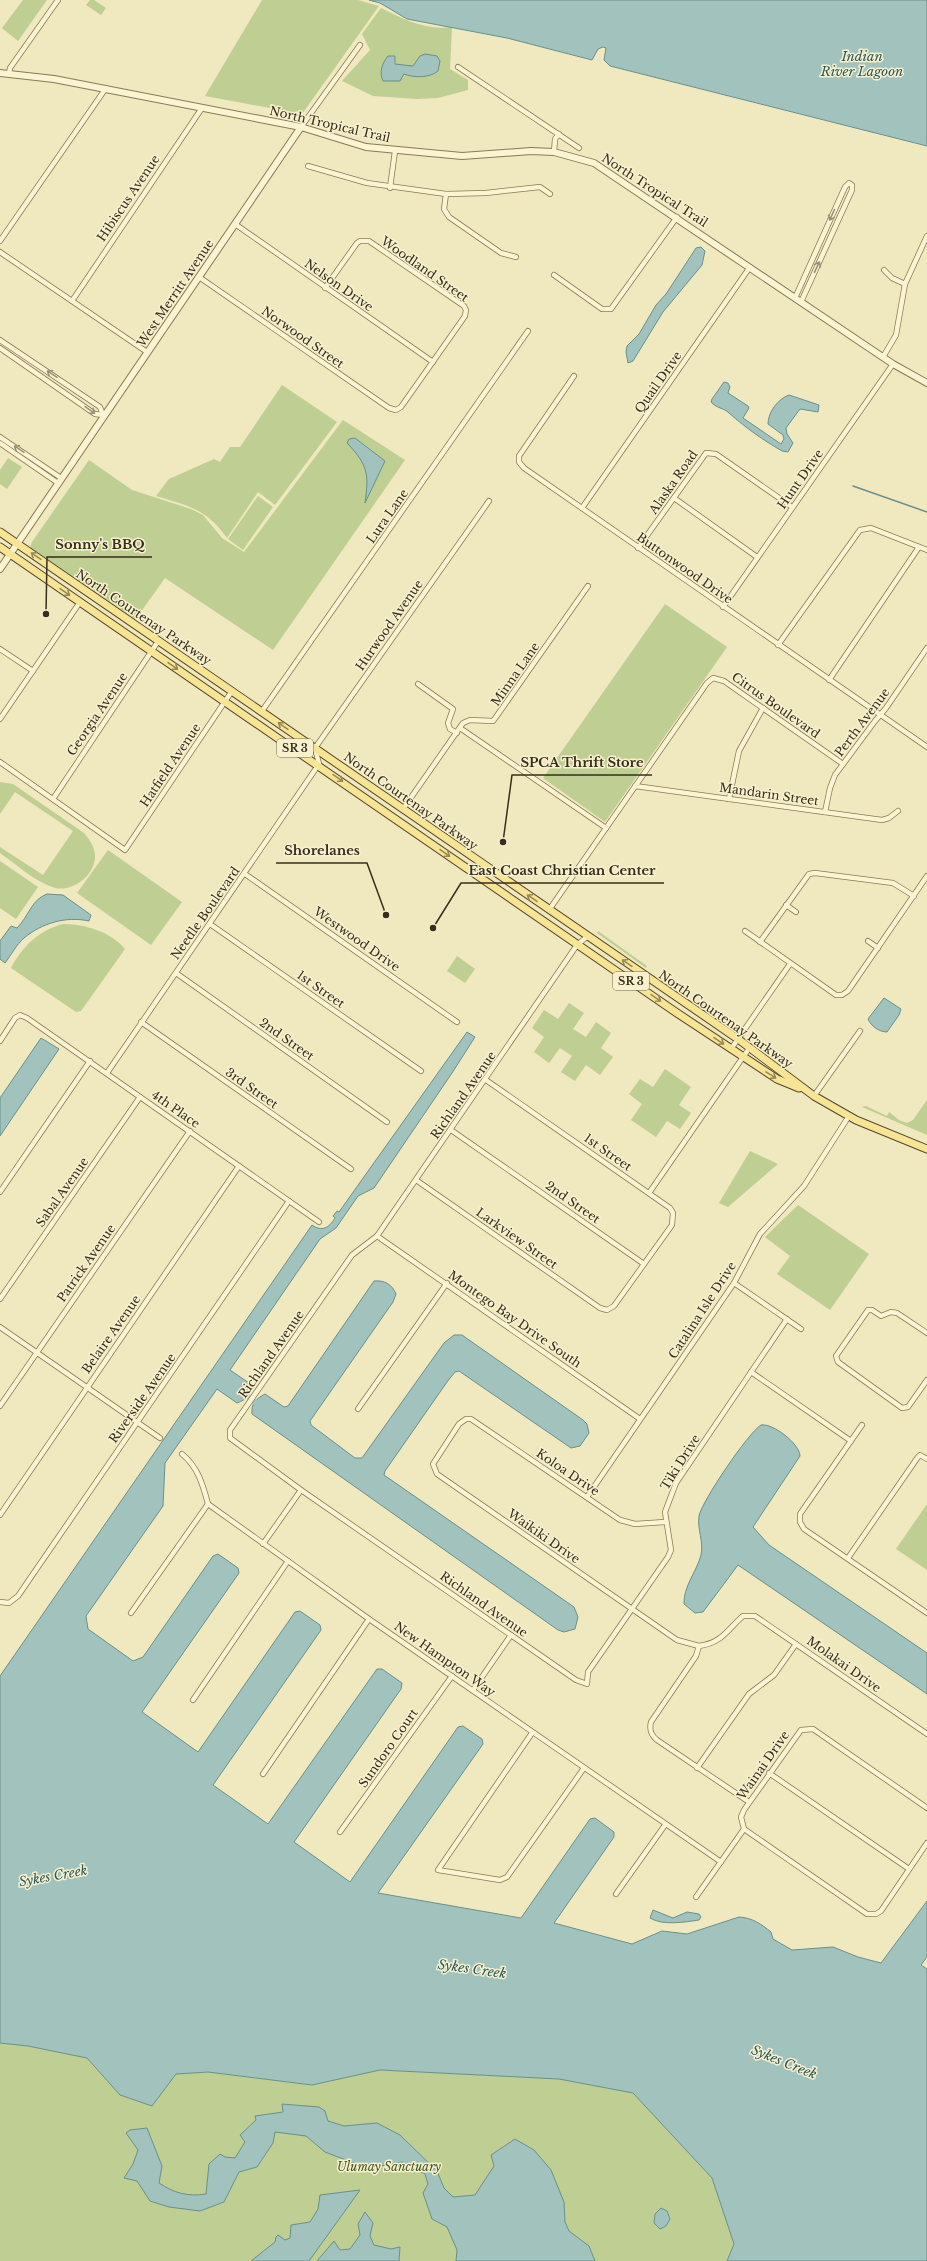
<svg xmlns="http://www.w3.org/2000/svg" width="927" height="2261" viewBox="0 0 927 2261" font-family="'Libre Baskerville',serif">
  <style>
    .green { fill: #bfce93 }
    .water { fill: #a2c2bd; stroke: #69908c }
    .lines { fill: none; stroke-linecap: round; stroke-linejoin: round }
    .stream { stroke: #69908c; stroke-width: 1.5 }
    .canal { stroke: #a2c2bd; stroke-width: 5.5 }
    .minor-casing { stroke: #8a7956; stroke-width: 6 }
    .tertiary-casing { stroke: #8a7956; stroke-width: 8 }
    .primary-casing { stroke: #57462b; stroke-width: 9 }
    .minor { stroke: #faf4d3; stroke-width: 4.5 }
    .tertiary { stroke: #faf4d3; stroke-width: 6 }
    .primary { stroke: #f6e594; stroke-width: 7 }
    .oneway { stroke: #999078 }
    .oneway2 { stroke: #978958 }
    .labels { text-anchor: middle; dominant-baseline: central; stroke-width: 3; stroke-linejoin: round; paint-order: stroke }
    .shield { fill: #f7f1cf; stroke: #716852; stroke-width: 1 }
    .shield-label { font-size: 11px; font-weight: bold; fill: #382d1c }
    .street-label { font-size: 12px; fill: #382d1c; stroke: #f7f1cf }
    .park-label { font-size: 12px; font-style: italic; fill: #415621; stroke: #f7f1cf }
    .water-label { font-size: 13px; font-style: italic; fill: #2a5559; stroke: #f7f1cf }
    .leader { fill: none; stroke: #382d1c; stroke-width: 1.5 }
    .callout-dot { fill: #382d1c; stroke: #f7f1cf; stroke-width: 1.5 }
    .callout-label { font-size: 13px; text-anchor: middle; font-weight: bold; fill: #382d1c; stroke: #f7f1cf; stroke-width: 3; stroke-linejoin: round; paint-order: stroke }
  </style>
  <rect width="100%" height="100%" fill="#f0e8bf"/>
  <g class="green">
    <path d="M23,0H47L18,41L2,28Z"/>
    <path d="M90,0H94L106,8L101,15L86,5Z"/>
    <path d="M262,0H358L379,6L302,114L205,96Z"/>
    <path d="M381,8C403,19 426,31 452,27L450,69L468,80V90L438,98L417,99L373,96L342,81L370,50L362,34Z"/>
    <path d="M282,385L337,422L275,505L258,492L227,538C206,508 188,506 156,496L169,479L214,459L220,462L230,447H240Z"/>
    <path d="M343,420L405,460L273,650L165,578L133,623L29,551L32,542L89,460L132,490L191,509L203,515L222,538L244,552Z"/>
    <path d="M8,458L22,467L7,489L0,484V470Z"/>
    <path d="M258,496L273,507L243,550L228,539Z"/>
    <path d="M665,604L727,647L605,822L543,778Z"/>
    <path d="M0,782L13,784L84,833C90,840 94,846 95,855C96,875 73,892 55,888C35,882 16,864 0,853V847L43,875L73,831L15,792L0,814Z"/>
    <path d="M108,850L182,902L151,945L77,893Z"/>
    <path d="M0,861L38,887L16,919L0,908Z"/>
    <path d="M63,924C85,924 111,932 125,949L81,1011L76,1012L11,968C22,947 39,930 63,924Z"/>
    <path d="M598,931L647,966L646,968L597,933Z"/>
    <path d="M457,956L475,969L465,983L447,971Z"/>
    <path d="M569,1003L584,1013L573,1029L586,1037L596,1022L611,1033L601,1048L613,1057L600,1075L586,1065L575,1081L561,1072L572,1056L560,1048L549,1063L534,1052L544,1037L532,1028L544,1010L558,1019Z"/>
    <path d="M665,1069L691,1087L679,1105L691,1113L680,1129L667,1121L656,1137L631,1120L642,1104L629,1094L640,1079L653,1087Z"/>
    <path d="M927,1100V1135L862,1107L866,1106L887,1116L889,1112L899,1120L907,1123L913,1120Z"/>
    <path d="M750,1151L778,1164L728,1207L719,1203Z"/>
    <path d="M798,1205L869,1254L830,1310L777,1274L790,1256L765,1237Z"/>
    <path d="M927,1504V1570L896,1549Z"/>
    <path d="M0,2043L28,2046L87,2058L120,2095L176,2074L208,2072L312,2085L380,2070L559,2079L633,2093L712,2178L734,2244L728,2261H0Z"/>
  </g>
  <g class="water">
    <path d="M369,0H927V146L610,66L604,60L606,48L603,47L598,49L592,60L507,38L407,19L380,3Z"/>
    <path d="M425,54L437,56L440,61L438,71C430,78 414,78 404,74L400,81H383C379,73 382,63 388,56H395V64L413,66L420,56Z"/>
    <path d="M701,247L705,251L702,265L663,312L633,361L628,363L626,352L627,346L639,334L656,305L666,294L696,248Z"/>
    <path d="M724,382L728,383L730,387L728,393L748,406L749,408L743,418L781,444L784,439L783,435L768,424C768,412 778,399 789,395L819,405L818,412L800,409L786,428L787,434L793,443L788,452L782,451C763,440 746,428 729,413C724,408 716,408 711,402L712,399Z"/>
    <path d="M355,438L385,461L365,503C369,474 368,465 347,443L349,439Z"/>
    <path d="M47,894L63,895L91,915L89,921C66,916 42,923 24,938C17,944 11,955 5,963L0,959V941L11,926L17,928C29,916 31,900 47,894Z"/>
    <path d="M884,998L901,1009L899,1015L887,1032C879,1032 871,1026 868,1019Z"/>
    <path d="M467,1032L475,1037L452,1073L374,1188L358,1196L336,1228L320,1239L230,1370L252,1385C250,1396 247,1399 237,1403L217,1389L165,1463L163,1506L86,1616L88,1629L133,1661L143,1657L213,1556L218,1554L238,1568L239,1573L142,1712L198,1752L295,1612L300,1611L320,1625L321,1630L213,1785L268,1824L377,1669H382L402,1683L401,1689L294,1842L350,1882L458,1727L463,1726L482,1739L483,1744L378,1893L521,1918L590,1819L595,1818L614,1832V1837L554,1923L632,1944L662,1931L687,1934L739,1917C753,1918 761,1924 771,1932L773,1939L792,1950L833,1947L858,1957L881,1963L927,1901V1957L921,1965L927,1969V2261H727L734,2244L712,2178L633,2093L559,2079L380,2070L312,2085L208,2072L176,2074L152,2106L120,2095L87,2058L28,2046L0,2043V1676L312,1225C322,1232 329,1228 335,1218L333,1216L337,1211L339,1212Z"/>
    <path d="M41,1038L59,1049L0,1136V1098Z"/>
    <path d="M374,1281C384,1280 392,1284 396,1294L393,1302L310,1421L311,1425L355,1458H362L444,1343L454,1335H462L583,1420L587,1424L589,1433L580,1446L571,1448L459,1371L455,1372L447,1382L385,1471L384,1475L574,1607L578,1617L575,1629L564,1632L558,1630L252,1414C251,1403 256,1399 265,1394L284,1407L288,1406Z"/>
    <path d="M761,1425C773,1423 800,1444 800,1456L753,1527L769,1545L927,1653V1694L738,1565L703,1612L695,1613L684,1604C683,1587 697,1571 701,1555C704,1542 697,1529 699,1516C702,1501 748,1433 761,1425Z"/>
    <path d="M653,1910L673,1918L687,1912L699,1914L701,1917L699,1920C685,1922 663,1926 650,1918Z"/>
    <path d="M282,2104L319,2107L325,2111L328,2121L344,2126L377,2123L400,2135L437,2171L444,2188L453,2197L475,2195L494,2166L491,2155L515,2139L534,2150L551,2170L564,2202L565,2222L569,2231L589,2246L595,2261H456L457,2250L447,2227L432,2219L423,2193L428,2184L425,2174L402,2162L374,2167L354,2163L325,2152L306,2136L275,2132L273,2143L257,2167L239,2172L224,2202L200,2211L169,2207L150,2201L137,2181L124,2178L133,2164L138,2150L126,2133L130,2130L147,2128L162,2166L159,2183C174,2193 188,2197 206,2194L209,2164L220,2154L225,2157L235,2158L245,2142L240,2135L256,2120L255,2116L283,2112Z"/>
    <path d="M360,2190L309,2261H251L275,2242L276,2237L278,2235L285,2240L290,2238L291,2225L310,2222L318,2209L320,2195Z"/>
    <path d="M661,2208L667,2211L670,2219L666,2226L660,2229L654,2223L655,2214Z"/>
    <path d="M365,2212L373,2223L370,2236L374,2245L391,2249L400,2247L399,2261H317L334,2241L340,2250L350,2249L360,2235L358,2224Z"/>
  </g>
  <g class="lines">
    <path class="stream" d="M853,486L927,512"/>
    <path class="canal" d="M248,1397L255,1402"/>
    <g class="minor-casing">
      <g id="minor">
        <path d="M458,67L579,148"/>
        <path d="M9,74L10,68L58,0"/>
        <path d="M301,127L360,45"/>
        <path d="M554,152L555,139L559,134"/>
        <path d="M308,166L367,183L446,194L486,193L540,187L550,194"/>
        <path d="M390,188L395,151"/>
        <path d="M446,194L444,209L449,217L501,253L516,257"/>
        <path d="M235,224L433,362"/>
        <path d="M0,241L106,88"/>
        <path d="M0,252L147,352"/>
        <path d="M884,270L892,278L905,284"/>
        <path d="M554,275L602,309H611L677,217"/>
        <path d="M199,277L389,408L396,410L401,407L465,316L466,310L464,306L369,241H360L357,243L325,288"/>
        <path d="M795,298L845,187L849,183L852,185V190L801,302"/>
        <path d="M72,301L202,108"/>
        <path d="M0,340L100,407L103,415"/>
        <path d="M0,348L95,414L103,415"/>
        <path d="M883,357L896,335L905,284L927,236"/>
        <path d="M574,376L519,456V462L524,468L927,747"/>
        <path d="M0,437L61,478"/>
        <path d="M0,443L58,483"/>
        <path d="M674,498L757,557"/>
        <path d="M582,508L750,267"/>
        <path d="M638,548L706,453L716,454L792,507"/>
        <path d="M723,607L893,364"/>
        <path d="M778,645L860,530L871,528L927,550"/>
        <path d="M0,649L33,671"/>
        <path d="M829,680L919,547"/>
        <path d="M418,684L453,709L448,723L450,729L457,733"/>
        <path d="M262,711L528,331"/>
        <path d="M0,719L80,602"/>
        <path d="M460,728L606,828"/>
        <path d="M0,762L125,850L232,691"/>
        <path d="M635,786L882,820L889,818L898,811"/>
        <path d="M53,799L159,640"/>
        <path d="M729,799L739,751L763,708"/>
        <path d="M403,809L463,723L470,720L493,721L496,717L588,586"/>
        <path d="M825,812L830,788L835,775L875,721L886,708L927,648"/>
        <path d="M245,874L457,1022"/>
        <path d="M786,905L796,912"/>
        <path d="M549,910L707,683L713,678L724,681L843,764"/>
        <path d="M210,924L421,1071"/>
        <path d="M745,931L836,995H842L848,991L927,876"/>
        <path d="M588,936L577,945L377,1236L352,1255L230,1430V1438L301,1490L576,1680L587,1684L588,1672L668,1557L671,1550L665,1512L676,1483L787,1319"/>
        <path d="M868,941L878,948"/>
        <path d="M760,942L809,874L815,873L893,883L914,896"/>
        <path d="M176,973L387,1122"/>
        <path d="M141,1022L351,1169"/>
        <path d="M0,1041L15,1018L20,1015L27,1018L319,1222"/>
        <path d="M731,1049L790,964"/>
        <path d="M107,1073L319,764L315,748L489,501"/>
        <path d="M814,1096L860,1031"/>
        <path d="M451,1130L644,1264"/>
        <path d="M416,1180L600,1308L607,1310L614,1306L672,1225L673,1213L670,1208L486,1080"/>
        <path d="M0,1192L90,1061"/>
        <path d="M649,1193L750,1047"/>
        <path d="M377,1236L640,1419"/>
        <path d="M734,1283L801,1329"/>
        <path d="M0,1299L140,1097"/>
        <path d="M0,1327L160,1438"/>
        <path d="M927,1333L897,1313L891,1312L881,1316L872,1310H868L836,1356L838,1362L902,1408L908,1407L927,1380"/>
        <path d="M751,1372L851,1441"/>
        <path d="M0,1406L190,1131"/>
        <path d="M358,1409L447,1283"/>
        <path d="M862,1425L800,1514V1522L804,1529L927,1613"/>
        <path d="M182,1454C198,1467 203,1485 208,1504L369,1619L721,1862"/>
        <path d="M587,1497L734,1283L760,1234L804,1186L849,1116"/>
        <path d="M0,1515L239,1166"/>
        <path d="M665,1522L635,1524L620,1520L471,1419H466L459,1424L433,1464L437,1474L677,1640L699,1646"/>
        <path d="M263,1544L301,1490"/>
        <path d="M848,1558L918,1457L920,1455L927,1459"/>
        <path d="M0,1602L9,1603L18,1596L289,1201"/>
        <path d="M131,1613L208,1504"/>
        <path d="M473,1690L511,1635"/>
        <path d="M193,1700L288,1561"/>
        <path d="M532,1733L438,1870L500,1880L507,1877L584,1768"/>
        <path d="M697,1768L749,1694L774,1675L796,1644"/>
        <path d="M769,1773L909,1869"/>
        <path d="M263,1774L369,1619"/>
        <path d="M749,1802L657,1740C651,1735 649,1730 651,1722L696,1656L699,1646C722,1643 727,1630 743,1616H755L927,1734"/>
        <path d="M744,1829L867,1914H876L881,1911L927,1843"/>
        <path d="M340,1832L452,1676"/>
        <path d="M616,1894L665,1825"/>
        <path d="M696,1897L744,1829L741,1817L744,1810L801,1730L813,1729L927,1808"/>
      </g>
    </g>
    <g class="tertiary-casing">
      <g id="tertiary">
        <path d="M0,73L54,79L301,127L366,147L462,156L531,151L554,152L594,163L893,364L927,383"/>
        <path d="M0,569L301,127"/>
      </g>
    </g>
    <g class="primary-casing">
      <g id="primary">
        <path d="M0,532L738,1039L814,1096L856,1120L927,1149"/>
        <path d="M0,547L677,1013L777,1079L799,1088"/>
      </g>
    </g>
    <use href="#minor" class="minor"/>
    <use href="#tertiary" class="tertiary"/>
    <use href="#primary" class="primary"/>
  </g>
  <defs><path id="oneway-shaft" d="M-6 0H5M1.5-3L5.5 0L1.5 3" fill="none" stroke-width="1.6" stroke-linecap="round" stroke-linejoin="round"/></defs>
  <g class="oneway">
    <use href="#oneway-shaft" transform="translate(832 215) rotate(114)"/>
    <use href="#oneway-shaft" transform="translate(817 267) rotate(-65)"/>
    <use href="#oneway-shaft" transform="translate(52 374) rotate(-146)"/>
    <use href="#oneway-shaft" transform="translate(90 410) rotate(35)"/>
    <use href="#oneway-shaft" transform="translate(19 449) rotate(-146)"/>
  </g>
  <g class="oneway2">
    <use href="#oneway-shaft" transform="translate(36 556) rotate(-146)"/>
    <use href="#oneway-shaft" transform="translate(65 592) rotate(35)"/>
    <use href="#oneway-shaft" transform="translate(173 666) rotate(35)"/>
    <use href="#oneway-shaft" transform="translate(283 726) rotate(-145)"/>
    <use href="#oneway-shaft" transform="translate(338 778) rotate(35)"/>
    <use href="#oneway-shaft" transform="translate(445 853) rotate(35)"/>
    <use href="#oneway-shaft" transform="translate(532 898) rotate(-146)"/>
    <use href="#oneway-shaft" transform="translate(627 963) rotate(-146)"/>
    <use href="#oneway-shaft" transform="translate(656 998) rotate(34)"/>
    <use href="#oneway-shaft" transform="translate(719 1041) rotate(34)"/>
    <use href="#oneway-shaft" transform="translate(771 1075) rotate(32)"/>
  </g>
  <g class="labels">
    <g class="shield">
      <rect x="277" y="739" width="36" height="18" rx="3"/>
      <rect x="613" y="972" width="36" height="18" rx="3"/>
    </g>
    <g class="shield-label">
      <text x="295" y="748">SR 3</text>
      <text x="631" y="981">SR 3</text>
    </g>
    <g class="street-label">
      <text transform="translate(330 124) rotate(13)">North Tropical Trail</text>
      <text transform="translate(655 190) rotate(33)">North Tropical Trail</text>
      <text transform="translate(128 198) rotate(-56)">Hibiscus Avenue</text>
      <text transform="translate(425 269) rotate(35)">Woodland Street</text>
      <text transform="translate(339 285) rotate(35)">Nelson Drive</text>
      <text transform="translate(175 293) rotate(-56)">West Merritt Avenue</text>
      <text transform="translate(303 337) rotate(35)">Norwood Street</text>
      <text transform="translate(658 382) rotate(-55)">Quail Drive</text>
      <text transform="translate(800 479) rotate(-55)">Hunt Drive</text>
      <text transform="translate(673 482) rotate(-55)">Alaska Road</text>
      <text transform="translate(387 516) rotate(-55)">Lura Lane</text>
      <text transform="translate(685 568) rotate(35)">Buttonwood Drive</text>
      <text transform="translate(144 617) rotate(34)">North Courtenay Parkway</text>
      <text transform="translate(389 625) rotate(-55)">Hurwood Avenue</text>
      <text transform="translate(515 674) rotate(-55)">Minna Lane</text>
      <text transform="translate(776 705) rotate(35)">Citrus Boulevard</text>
      <text transform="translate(97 714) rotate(-56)">Georgia Avenue</text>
      <text transform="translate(862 722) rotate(-53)">Perth Avenue</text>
      <text transform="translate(170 765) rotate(-56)">Hatfield Avenue</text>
      <text transform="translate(769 794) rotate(8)">Mandarin Street</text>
      <text transform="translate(411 801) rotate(35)">North Courtenay Parkway</text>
      <text transform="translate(205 913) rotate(-55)">Needle Boulevard</text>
      <text transform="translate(357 939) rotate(35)">Westwood Drive</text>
      <text transform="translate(321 989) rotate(35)">1st Street</text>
      <text transform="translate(726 1019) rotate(35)">North Courtenay Parkway</text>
      <text transform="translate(287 1039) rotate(35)">2nd Street</text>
      <text transform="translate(252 1088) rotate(35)">3rd Street</text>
      <text transform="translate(463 1095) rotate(-55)">Richland Avenue</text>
      <text transform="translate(176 1109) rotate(35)">4th Place</text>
      <text transform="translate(608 1152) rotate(35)">1st Street</text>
      <text transform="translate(62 1192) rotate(-55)">Sabal Avenue</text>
      <text transform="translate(573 1202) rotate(35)">2nd Street</text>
      <text transform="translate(517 1238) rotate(35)">Larkview Street</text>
      <text transform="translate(86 1263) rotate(-55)">Patrick Avenue</text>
      <text transform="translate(702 1310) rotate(-57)">Catalina Isle Drive</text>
      <text transform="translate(515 1319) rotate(35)">Montego Bay Drive South</text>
      <text transform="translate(111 1334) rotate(-55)">Belaire Avenue</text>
      <text transform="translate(271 1354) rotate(-55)">Richland Avenue</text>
      <text transform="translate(142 1398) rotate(-55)">Riverside Avenue</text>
      <text transform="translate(680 1462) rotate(-58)">Tiki Drive</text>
      <text transform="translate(568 1472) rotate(34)">Koloa Drive</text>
      <text transform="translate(544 1536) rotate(35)">Waikiki Drive</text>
      <text transform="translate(484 1604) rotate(35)">Richland Avenue</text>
      <text transform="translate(445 1659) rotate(35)">New Hampton Way</text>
      <text transform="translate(844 1664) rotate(35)">Molakai Drive</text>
      <text transform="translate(388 1748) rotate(-55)">Sundoro Court</text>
      <text transform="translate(763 1765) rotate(-55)">Wainai Drive</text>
    </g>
    <g class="park-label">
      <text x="389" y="2166">Ulumay Sanctuary</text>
    </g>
    <g class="water-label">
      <text x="862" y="56">Indian<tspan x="862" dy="15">River Lagoon</tspan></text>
      <text transform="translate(53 1876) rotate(-10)">Sykes Creek</text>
      <text transform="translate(472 1969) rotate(8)">Sykes Creek</text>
      <text transform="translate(784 2062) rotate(22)">Sykes Creek</text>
    </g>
  </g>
  <path class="leader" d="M46 614L47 557H152M503 842L512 775H652M386 915L367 863H276M433 928L461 883H664"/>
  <g class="callout-dot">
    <circle cx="46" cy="614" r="4"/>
    <circle cx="503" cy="842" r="4"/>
    <circle cx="386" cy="915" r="4"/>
    <circle cx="433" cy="928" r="4"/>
  </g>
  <g class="callout-label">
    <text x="100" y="549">Sonny's BBQ</text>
    <text x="582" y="767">SPCA Thrift Store</text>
    <text x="322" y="855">Shorelanes</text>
    <text x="562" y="875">East Coast Christian Center</text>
  </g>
</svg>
